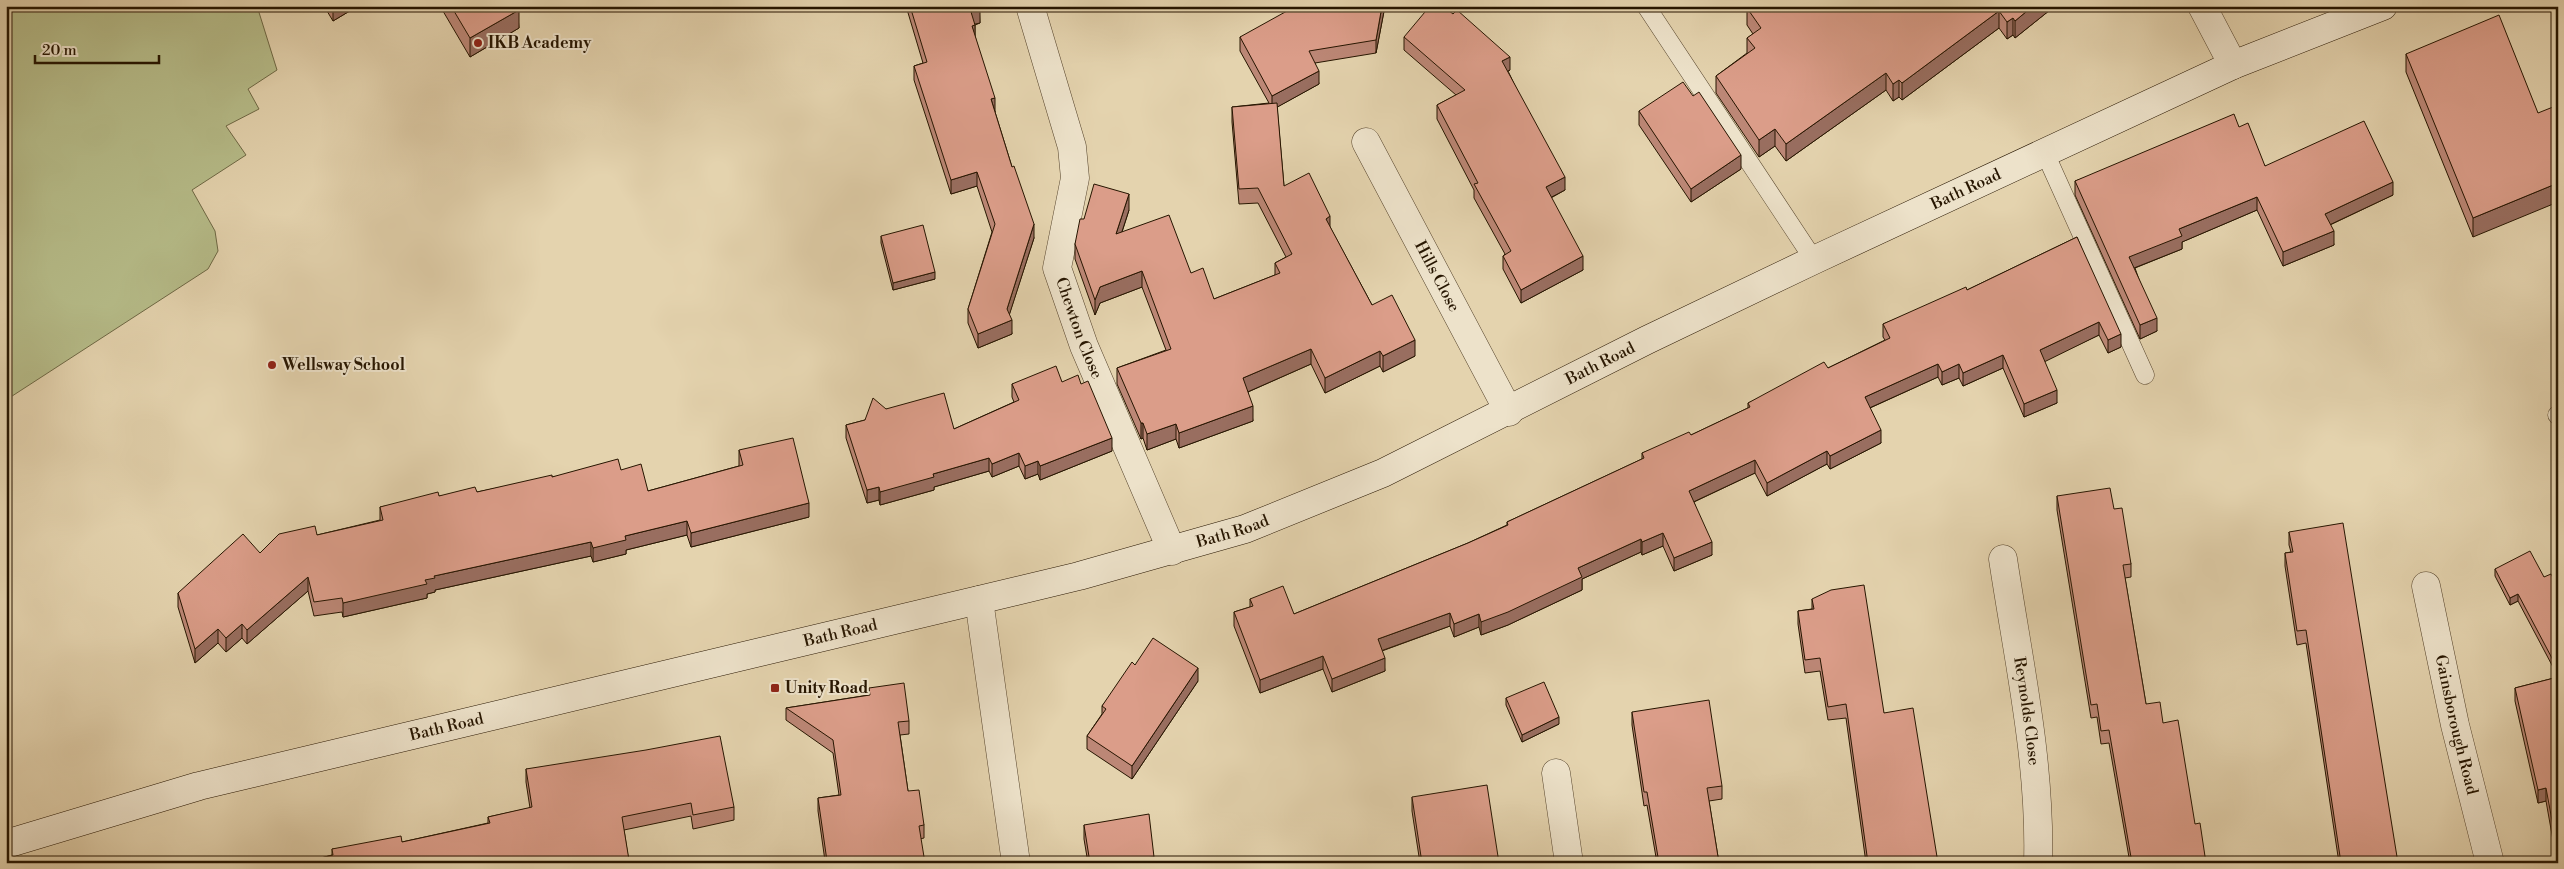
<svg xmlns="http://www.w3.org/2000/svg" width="2564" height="869" viewBox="0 0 2564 869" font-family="'Libre Bodoni',serif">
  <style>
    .green { fill: #b6bc89; stroke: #6e6844 }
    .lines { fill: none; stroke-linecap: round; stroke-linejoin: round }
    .lane-casing { stroke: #56442c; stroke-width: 19 }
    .street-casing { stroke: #56442c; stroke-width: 29 }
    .secondary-casing { stroke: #261500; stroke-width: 29 }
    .lane { stroke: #ede2ca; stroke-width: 18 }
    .street { stroke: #ede2ca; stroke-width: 28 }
    .secondary { stroke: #ede2ca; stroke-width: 28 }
    .wall { fill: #bc8776; stroke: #261500 }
    .shaded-wall { fill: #996e60; stroke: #261500 }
    .building { fill: #db9d89; stroke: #261500 }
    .poi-dot { fill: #8f2418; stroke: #ede2ca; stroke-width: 2 }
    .labels { text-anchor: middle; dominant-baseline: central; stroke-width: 4; stroke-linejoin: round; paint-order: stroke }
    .poi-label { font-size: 16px; font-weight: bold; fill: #261500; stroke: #ede2ca; text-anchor: start }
    .street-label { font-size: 16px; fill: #261500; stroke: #ede2ca }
  </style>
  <rect width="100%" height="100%" fill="#e4d3ae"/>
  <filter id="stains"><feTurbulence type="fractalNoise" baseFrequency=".004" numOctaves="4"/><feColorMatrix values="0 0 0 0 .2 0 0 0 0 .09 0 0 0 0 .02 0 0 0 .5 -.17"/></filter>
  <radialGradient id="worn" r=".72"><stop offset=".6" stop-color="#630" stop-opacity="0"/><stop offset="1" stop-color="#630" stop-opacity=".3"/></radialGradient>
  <path class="green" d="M6,6H257L277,70L248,89L259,109L226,126L246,155L192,190L215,231L218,251L208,269L6,400Z"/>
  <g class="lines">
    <g class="lane-casing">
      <g id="lane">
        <path d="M1646,6L1814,260"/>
        <path d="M2045,153L2145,375"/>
        <path d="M2557,415L2558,416"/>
      </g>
    </g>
    <g class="street-casing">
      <g id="street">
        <path id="s1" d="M1030,6L1072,147L1075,178L1057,268L1084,346L1172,551"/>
        <path d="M2202,6L2233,65"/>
        <path id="s2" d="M1366,142L1509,412"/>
        <path id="s3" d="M2003,559C2018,659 2041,761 2038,863"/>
        <path id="s4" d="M2426,586L2455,725L2490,863"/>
        <path d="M979,600L1016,863"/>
        <path d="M1556,773L1569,863"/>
      </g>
    </g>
    <g class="secondary-casing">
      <g id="secondary">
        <path id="s5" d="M6,844L199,786L1079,576L1245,529L1383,473L1647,340L1814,260L2233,65L2383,6"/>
      </g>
    </g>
    <use href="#lane" class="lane"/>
    <use href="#street" class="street"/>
    <use href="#secondary" class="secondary"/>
  </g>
  <g class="wall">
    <path d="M324,6H358L333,21Z"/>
    <path d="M440,6H517L519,28L470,57Z"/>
    <path d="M906,6H979L980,23L975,25V36L995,112L1034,238L1009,315L1012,334L978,348L968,323V309L992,232L977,186L951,194L914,80V66L923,63Z"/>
    <path d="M1385,6L1376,53L1315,63L1319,84L1277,107L1284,186L1330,227L1372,305L1415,356L1383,372L1380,366L1325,393L1311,364L1248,392L1253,421L1179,448L1176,439L1147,450L1143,438L1141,439L1117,384V368L1166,350L1142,287L1100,303L1095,315L1075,259V244L1084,219L1129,210L1122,232L1191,273L1214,299L1275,275V263L1286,257L1258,203L1239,204L1232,122V107L1269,103L1240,51V37Z"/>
    <path d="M1823,6H2055L2015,38L2013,35L2007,39L1999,28L1902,100L1899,97L1893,101L1886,90L1786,161L1775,146L1759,157L1716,93V76L1747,53V38L1753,34L1747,25V8H1820Z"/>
    <path d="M1404,37L1510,70L1508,71L1565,190L1551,198L1583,270L1521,303L1503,269V256L1505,254L1474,198V190L1437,119V105L1456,95L1404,50Z"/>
    <path d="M2406,54L2538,113L2473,237L2406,72Z"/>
    <path d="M1639,111L1741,169L1691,202L1639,125Z"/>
    <path d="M2239,127L2265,166L2393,195L2330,225L2334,245L2283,266L2257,210L2182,242V249L2135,268L2157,331L2140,339L2075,195V181Z"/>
    <path d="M881,236L935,279L893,290L881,243Z"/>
    <path d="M2077,237L2121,347L2108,353L2099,335L2044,361L2057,403L2024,417L2003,368L1963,386L1959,378L1942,385L1938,377L1870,408L1881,443L1830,469L1827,464L1767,496L1755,473L1694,502L1712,555L1674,571L1663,546L1642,555L1641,552L1582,579V590L1508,625L1481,635L1479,627L1454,637L1450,626L1382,651L1385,671L1332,692L1323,669L1260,693L1234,626V612L1250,607V599L1294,614L1468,543L1507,525V522L1642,459V453L1691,435L1748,408V403L1828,368L1885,340L1883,337V324L1967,290Z"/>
    <path d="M1062,382L1112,451L1040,480L1038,474L1025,479L1019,466L992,477L989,471L934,487V490L880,505L879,500L867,503L846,438V425L865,420L886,409L954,429L1014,402L1012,397V384Z"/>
    <path d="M739,450L809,517L691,547L687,535L626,550V554L593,562L591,556L435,590V592L427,594V598L343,617L342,612L314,616L308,591L247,644L242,638L226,652L218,643L195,663L178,607V593L260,553L317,535L380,520V507L439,496L477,492L552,477L621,470L648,491L739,466Z"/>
    <path d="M2057,496L2114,509L2131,564V577L2125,578L2146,704L2163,723L2206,863H2130L2109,743L2101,744L2097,717L2091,718L2057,510Z"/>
    <path d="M2289,532L2398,863H2339L2306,643L2297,645L2285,566V553L2291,552L2289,545Z"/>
    <path d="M2495,569L2544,577L2558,587L2554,669L2518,601L2510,605L2495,576Z"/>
    <path d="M1812,599L1884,713L1938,863H1866L1846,718L1828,720L1820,671L1805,673L1798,624V611L1812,609Z"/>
    <path d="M1135,665L1198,681L1132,779L1087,749V736L1102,714V706Z"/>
    <path d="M2558,677V863H2557L2546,801L2538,803L2515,701V688Z"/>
    <path d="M869,688L909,721V734L900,735L908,791L924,825V838L825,861L818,811V798L839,795L833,753L786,720V708L869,695Z"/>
    <path d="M1506,698L1559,724L1522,742L1506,705Z"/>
    <path d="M1632,712L1722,786V799L1709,801L1719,863H1657L1647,805L1644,806L1632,725Z"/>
    <path d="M526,769L734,807V820L693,829L691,816L624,830L629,863H302L332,855V849L402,842L488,823V817L530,808L526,782Z"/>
    <path d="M1412,797L1499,863H1420L1412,811Z"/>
    <path d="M1084,825L1154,857V863H1088L1084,839Z"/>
  </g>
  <g class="shaded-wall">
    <path d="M333,6H358L333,21Z"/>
    <path d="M1382,6H1385L1376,53V40Z"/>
    <path d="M2033,6H2055L2015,38V21Z"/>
    <path d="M980,9V23L971,25V12Z"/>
    <path d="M519,10V28L470,57V38Z"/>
    <path d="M1999,11V28L1902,100V83Z"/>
    <path d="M2013,18V35L2007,39V22Z"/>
    <path d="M975,25V39L972,26Z"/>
    <path d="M1510,57V70L1502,74V61Z"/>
    <path d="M1319,71V84L1272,110V96Z"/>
    <path d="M1886,73V90L1786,161V144Z"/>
    <path d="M1899,80V97L1893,101V84Z"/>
    <path d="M995,98V112L991,99Z"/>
    <path d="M1775,129V146L1759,157V140Z"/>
    <path d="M1741,155V169L1691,202V189Z"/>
    <path d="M977,172V186L951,194V180Z"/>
    <path d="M1565,177V190L1546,200V187Z"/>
    <path d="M2393,182V195L2325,227V214Z"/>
    <path d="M2558,183V202L2473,237V218Z"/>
    <path d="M1129,194V210L1116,250V234Z"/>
    <path d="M2257,197V210L2182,242V249L2129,270V257L2179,229Z"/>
    <path d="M1330,216V232L1326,219Z"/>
    <path d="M1034,224V238L1007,322V309Z"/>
    <path d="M2334,231V245L2283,266V252Z"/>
    <path d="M1583,256V270L1521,303V290Z"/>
    <path d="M1142,271V287L1100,303L1095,315V300L1100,287Z"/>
    <path d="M935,272V279L893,290V283Z"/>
    <path d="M2157,318V331L2140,339V325Z"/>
    <path d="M1012,320V334L978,348V334Z"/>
    <path d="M2099,322V335L2040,364V350Z"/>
    <path d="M2121,334V347L2108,353V340Z"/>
    <path d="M1415,340V356L1383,372V356Z"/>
    <path d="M1311,349V364L1243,394V378Z"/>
    <path d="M1380,351V366L1325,393V378Z"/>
    <path d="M2003,355V368L1963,386V373Z"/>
    <path d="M1938,364V377L1865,410V397Z"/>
    <path d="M1959,364V378L1942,385V372Z"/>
    <path d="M2057,390V403L2024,417V404Z"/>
    <path d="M1253,406V421L1179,448V433Z"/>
    <path d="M1141,423H1143V438L1141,439Z"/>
    <path d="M1176,424V439L1147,450V434Z"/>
    <path d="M1881,430V443L1830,469V456Z"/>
    <path d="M1112,438V451L1040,480V466Z"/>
    <path d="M1827,451V464L1767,496V483Z"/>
    <path d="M1019,453V466L992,477V464Z"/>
    <path d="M989,458V471L934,487V490L880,505V492L933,474Z"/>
    <path d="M1755,460V473L1689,504V491Z"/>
    <path d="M1038,461V474L1025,479V466Z"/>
    <path d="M879,487V500L867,503V490Z"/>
    <path d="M809,503V517L691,547V533Z"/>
    <path d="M687,521V535L626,550V554L593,562V548L625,536Z"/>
    <path d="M1663,533V546L1642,555V542Z"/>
    <path d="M1641,539V552L1582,579V590L1508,625L1481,635V622L1578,568Z"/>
    <path d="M591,542V556L435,590V592L427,594V598L343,617V603L425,580L434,576Z"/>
    <path d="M1712,542V555L1674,571V558Z"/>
    <path d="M308,577V591L247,644V630Z"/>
    <path d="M2518,594V601L2510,605V598Z"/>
    <path d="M1450,613V626L1378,652V639Z"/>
    <path d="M1479,614V627L1454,637V624Z"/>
    <path d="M242,624V638L226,652V638Z"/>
    <path d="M218,629V643L195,663V649Z"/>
    <path d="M1323,656V669L1260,693V680Z"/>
    <path d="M1385,658V671L1332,692V679Z"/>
    <path d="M2558,660V667L2554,669V662Z"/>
    <path d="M1198,668V681L1132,779V766Z"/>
    <path d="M1559,717V724L1522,742V735Z"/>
    <path d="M2546,788V801L2538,803V790Z"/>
  </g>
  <g class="building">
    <path d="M451,6H517L519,10L470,38Z"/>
    <path d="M910,6H979L980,9L971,12L975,25L972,26L995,98L991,99L1012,167L1014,166L1034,224L1007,309L1012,320L978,334L968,309L995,224L977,172L951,180L914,66L927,62Z"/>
    <path d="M1296,6H1382L1376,40L1309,51L1319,71L1272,96L1240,37Z"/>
    <path d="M1430,6H1443L1453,14L1457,10L1510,57L1502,61L1565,177L1546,187L1583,256L1521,290L1503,256L1511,251L1474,184L1478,183L1437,105L1465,90L1404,37Z"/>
    <path d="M1749,6H1819L1820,8L1823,6H2033L2015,21L2013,18L2007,22L1999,11L1902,83L1899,80L1893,84L1886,73L1786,144L1775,129L1759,140L1716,76L1755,48L1747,38L1761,28L1747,8Z"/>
    <path d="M2499,15L2538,113L2558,105V183L2473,218L2406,54Z"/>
    <path d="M1683,82L1693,96L1699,92L1741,155L1691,189L1639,111Z"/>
    <path d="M1277,103L1284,186L1309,173L1330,216L1326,219L1372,305L1392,295L1415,340L1383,356L1380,351L1325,378L1311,349L1243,378L1253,406L1179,433L1176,424L1147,434L1143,423H1141L1117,368L1171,349L1142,271L1100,287L1095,300L1075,244L1080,219H1084L1094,184L1129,194L1116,234L1169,215L1191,273L1203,268L1214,299L1280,273L1275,263L1292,254L1258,188L1239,189L1232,107Z"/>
    <path d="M2234,114L2239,127L2248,123L2265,166L2364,121L2393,182L2325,214L2334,231L2283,252L2257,197L2179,229L2182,236L2129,257L2157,318L2140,325L2075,181Z"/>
    <path d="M923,225L935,272L893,283L881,236Z"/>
    <path d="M2077,237L2121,334L2108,340L2099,322L2040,350L2057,390L2024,404L2003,355L1963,373L1959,364L1942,372L1938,364L1865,397L1881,430L1830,456L1827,451L1767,483L1755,460L1689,491L1712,542L1674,558L1663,533L1642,542L1641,539L1578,568L1582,577L1508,612L1481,622L1479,614L1454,624L1450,613L1378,639L1385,658L1332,679L1323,656L1260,680L1234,612L1253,606L1250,599L1283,586L1294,614L1468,543L1508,525L1507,522L1644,458L1642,453L1689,432L1691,435L1750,407L1748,403L1824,362L1828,368L1890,338L1883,324L1966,287L1967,290Z"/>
    <path d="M1056,366L1062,382L1078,375L1081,384L1088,381L1112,438L1040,466L1038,461L1025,466L1019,453L992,464L989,458L933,474L934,477L880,492L879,487L867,490L846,425L865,420L873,398L886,409L944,393L954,429L1019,400L1012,384Z"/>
    <path d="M793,438L809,503L691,533L687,521L625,536L626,540L593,548L591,542L434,576L435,578L425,580L427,584L343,603L342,598L314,602L308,577L247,630L242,624L226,638L218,629L195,649L178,593L243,534L260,553L279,534L315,526L317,535L383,520L380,507L438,492L439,496L475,487L477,492L552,475V477L618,459L621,470L641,464L648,491L743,465L739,450Z"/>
    <path d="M2110,488L2114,509L2122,508L2131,564L2123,565L2146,704L2160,702L2163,723L2178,720L2195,824L2200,823L2206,863H2132L2109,730L2101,731L2097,704L2091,705L2057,496Z"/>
    <path d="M2343,523L2398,863H2341L2306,630L2297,631L2285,553L2293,552L2289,532Z"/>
    <path d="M2530,551L2544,577L2551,574L2558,587V660L2554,662L2518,594L2510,598L2495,569Z"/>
    <path d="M1864,585L1884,713L1913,708L1938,863H1868L1846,704L1828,707L1820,658L1805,660L1798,611L1814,609L1812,599L1831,590Z"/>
    <path d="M1153,638L1198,668L1132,766L1087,736L1106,709L1102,706L1132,662L1135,665Z"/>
    <path d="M2558,677V853L2546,788L2538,790L2515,688Z"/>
    <path d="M1544,682L1559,717L1522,735L1506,698Z"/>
    <path d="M904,683L909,721L898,722L908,791L919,790L924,825L919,826L925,863H816L827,861L818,798L841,795L833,740L786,708L870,695L869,688Z"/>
    <path d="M1709,700L1722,786L1707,788L1719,863H1659L1647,792H1644L1632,712Z"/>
    <path d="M720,736L734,807L693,815L691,803L622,817L629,860L609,863H302L313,860L333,855L332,849L401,836L402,842L490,823L488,817L532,807L526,769L646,750Z"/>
    <path d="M1487,785L1499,863H1422L1412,797Z"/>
    <path d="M1149,814L1154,857L1144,858L1145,863H1090L1084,825Z"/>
  </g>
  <g class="poi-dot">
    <circle cx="478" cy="43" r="5"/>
    <circle cx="272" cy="365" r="5"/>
    <rect x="770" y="683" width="10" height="10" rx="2.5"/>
  </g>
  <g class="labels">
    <g class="poi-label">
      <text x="488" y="43">IKB Academy</text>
      <text x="282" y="365">Wellsway School</text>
      <text x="785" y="688">Unity Road</text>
    </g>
    <g class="street-label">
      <text stroke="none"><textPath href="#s5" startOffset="2076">Bath Road</textPath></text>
      <text stroke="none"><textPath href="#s2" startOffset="152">Hills Close</textPath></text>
      <text stroke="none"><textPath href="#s1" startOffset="334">Chewton Close</textPath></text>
      <text stroke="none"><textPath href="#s5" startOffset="1671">Bath Road</textPath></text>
      <text stroke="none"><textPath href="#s5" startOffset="1266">Bath Road</textPath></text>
      <text stroke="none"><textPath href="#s5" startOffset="861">Bath Road</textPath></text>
      <text stroke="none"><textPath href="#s3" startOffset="154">Reynolds Close</textPath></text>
      <text stroke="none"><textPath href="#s4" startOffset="142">Gainsborough Road</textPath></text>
      <text stroke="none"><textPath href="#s5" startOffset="456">Bath Road</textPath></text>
    </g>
  </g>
  <rect width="2564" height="869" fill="none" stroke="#e4d3ae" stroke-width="25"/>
  <rect x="8" y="8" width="2549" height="854" fill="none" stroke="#261500" stroke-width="2.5"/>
  <rect x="12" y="12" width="2539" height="844" fill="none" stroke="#261500"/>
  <path d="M35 55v8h124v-8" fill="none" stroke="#261500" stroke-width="2.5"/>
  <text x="42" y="55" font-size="15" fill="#261500" stroke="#ede2ca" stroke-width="4" paint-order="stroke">20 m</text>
  <rect width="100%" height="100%" filter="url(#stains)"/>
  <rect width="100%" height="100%" fill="url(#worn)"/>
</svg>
